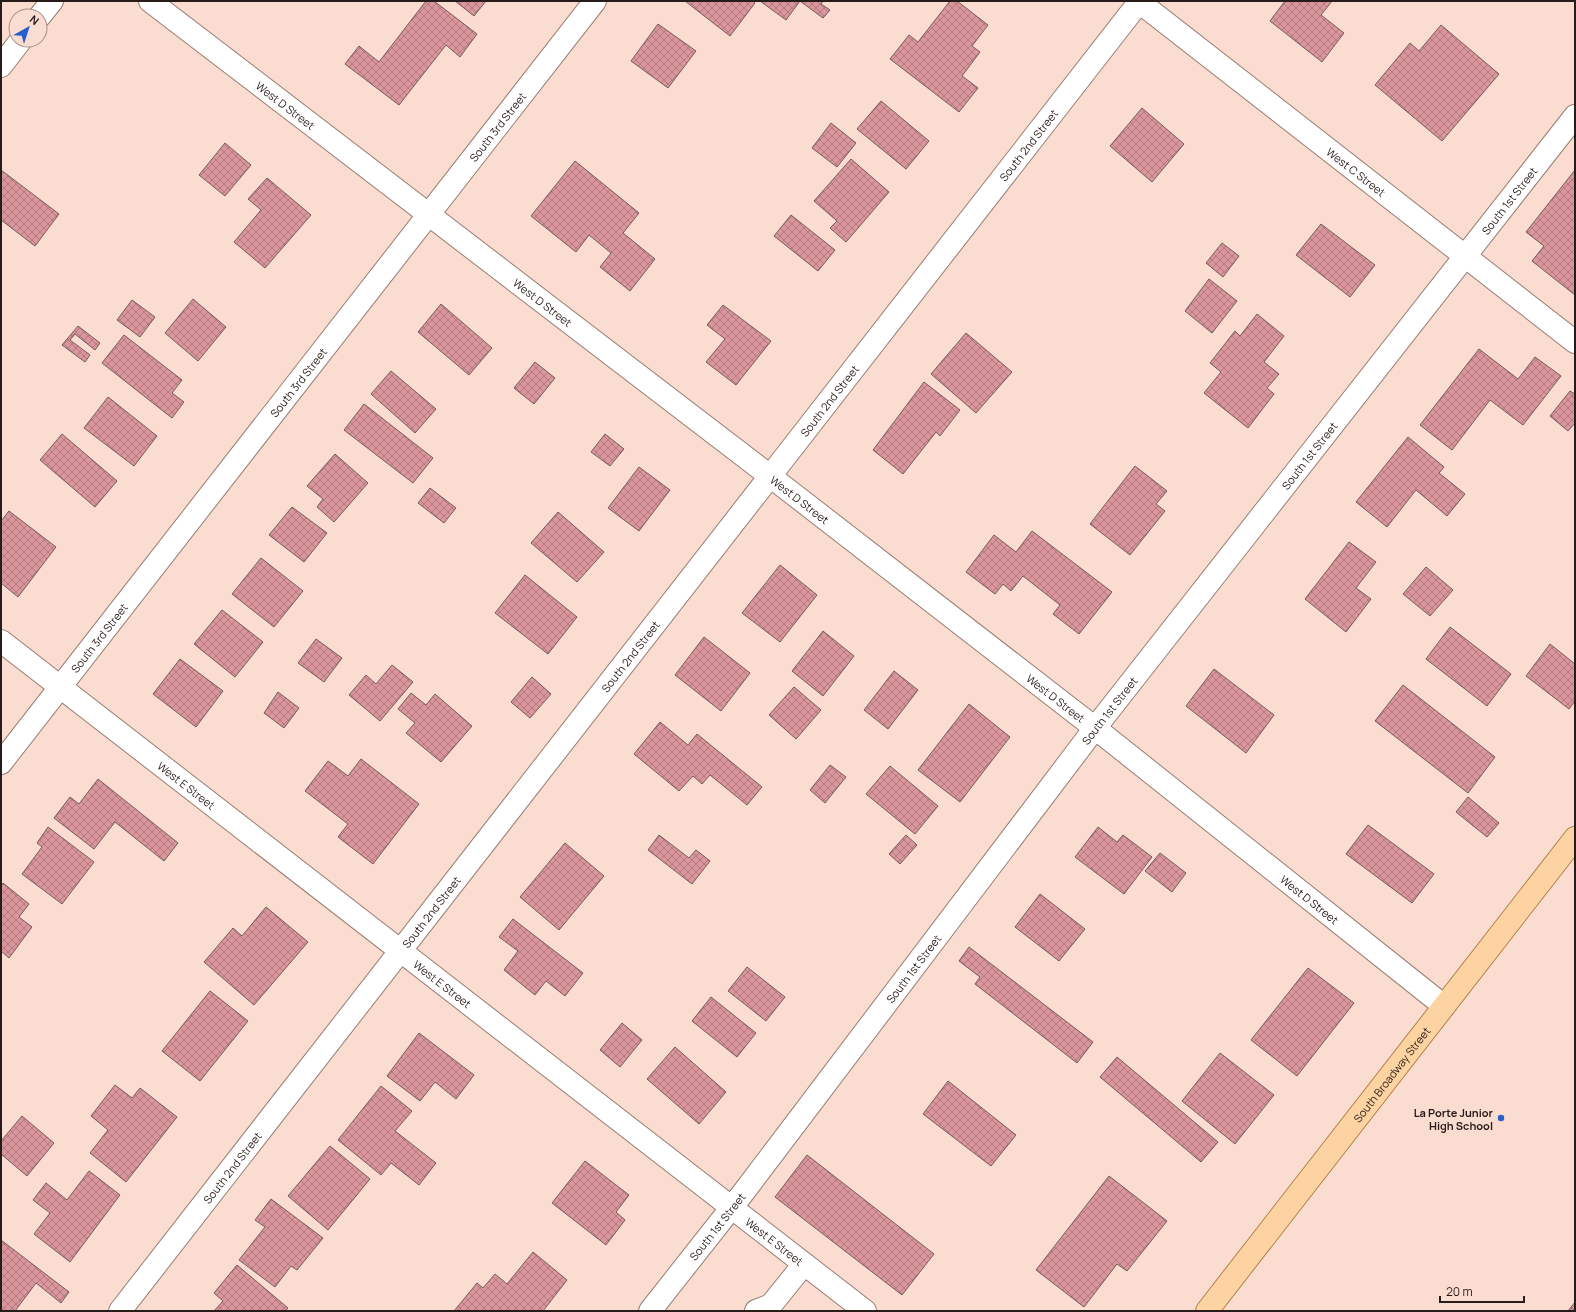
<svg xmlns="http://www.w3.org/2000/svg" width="1576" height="1312" viewBox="0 0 1576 1312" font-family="Manrope,sans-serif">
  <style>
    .building { fill: url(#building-cross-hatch); stroke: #765a5c }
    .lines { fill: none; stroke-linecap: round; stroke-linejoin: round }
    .minor-casing { stroke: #987d73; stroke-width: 24 }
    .major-casing { stroke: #b2804a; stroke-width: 24 }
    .minor { stroke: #fff; stroke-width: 22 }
    .major { stroke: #fed3a2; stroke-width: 22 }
    .poi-dot { fill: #265ecb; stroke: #fbdcd1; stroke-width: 1.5 }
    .labels { text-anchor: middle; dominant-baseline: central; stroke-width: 4; stroke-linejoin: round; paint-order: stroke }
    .street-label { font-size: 11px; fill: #271c19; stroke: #fbdcd1 }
    .poi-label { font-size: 11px; font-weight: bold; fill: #271c19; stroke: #fbdcd1; text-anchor: end }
  </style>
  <defs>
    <pattern id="building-cross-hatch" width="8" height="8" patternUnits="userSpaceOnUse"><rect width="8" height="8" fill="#da969c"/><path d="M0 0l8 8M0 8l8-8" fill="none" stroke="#b17a7e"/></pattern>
  </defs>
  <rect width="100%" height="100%" fill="#fbdcd1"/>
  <g class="building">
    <path d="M426,1H434L477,34L460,57L446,45L399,105L345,64L359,46L379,62Z"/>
    <path d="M455,1H486L474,16Z"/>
    <path d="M685,1H753L755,3L730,36Z"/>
    <path d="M760,1H823L821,4L830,10L823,18L800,1L786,20Z"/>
    <path d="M950,1H957L988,25L972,46L980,52L962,76L978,88L959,112L890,59L909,35L918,42Z"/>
    <path d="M1285,1H1332L1321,15L1344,33L1322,62L1270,21Z"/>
    <path d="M658,24L696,51L668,88L631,61Z"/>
    <path d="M1441,25L1499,74L1442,141L1375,85L1410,43L1419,51Z"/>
    <path d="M881,101L929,141L906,169L857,129Z"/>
    <path d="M1142,108L1184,144L1152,182L1110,146Z"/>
    <path d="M831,123L856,143L837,167L812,148Z"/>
    <path d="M225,143L251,165L225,196L199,175Z"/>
    <path d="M851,159L889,192L846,242L830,228L837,221L814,201Z"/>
    <path d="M575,161L639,213L623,233L655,259L630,291L600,267L611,253L589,235L576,252L531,216Z"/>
    <path d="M1,170L59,214L35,246L1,220Z"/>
    <path d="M1575,170V295L1532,261L1544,246L1526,232Z"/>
    <path d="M267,178L311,215L265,268L234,242L261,210L248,199Z"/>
    <path d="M791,215L835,250L818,271L774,236Z"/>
    <path d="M1321,224L1375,265L1350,297L1296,255Z"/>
    <path d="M1222,243L1239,256L1223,277L1206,263Z"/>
    <path d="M1209,279L1237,301L1212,333L1185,311Z"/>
    <path d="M193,299L226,327L198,361L165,333Z"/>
    <path d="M132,300L155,317L140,337L117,320Z"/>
    <path d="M441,304L492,348L469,375L418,332Z"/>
    <path d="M723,305L771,341L736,385L706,362L725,339L707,325Z"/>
    <path d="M1257,314L1284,336L1264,362L1279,374L1267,388L1274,394L1248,428L1204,393L1221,372L1210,363L1235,331L1240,336Z"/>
    <path d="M78,326L100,343L95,350L75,334L70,340L90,355L85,362L62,345Z"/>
    <path d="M966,333L1012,372L976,413L931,374Z"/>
    <path d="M124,335L182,380L172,393L184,402L172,418L102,363Z"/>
    <path d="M1479,349L1518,379L1535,357L1561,376L1523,425L1490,400L1452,450L1420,425Z"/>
    <path d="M535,362L555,378L534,404L514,388Z"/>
    <path d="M391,371L436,409L415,433L371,394Z"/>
    <path d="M924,382L960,410L940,436L936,432L903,474L873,450Z"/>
    <path d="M1570,391L1575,394V423L1568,431L1550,416Z"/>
    <path d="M108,397L157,436L134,466L84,428Z"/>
    <path d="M364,404L433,458L413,483L344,430Z"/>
    <path d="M62,434L117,481L95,507L40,460Z"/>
    <path d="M605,434L624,449L610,466L591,452Z"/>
    <path d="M1408,437L1444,467L1439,473L1465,494L1447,516L1416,490L1387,527L1356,502Z"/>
    <path d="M335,454L368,483L334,522L317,507L323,499L307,486Z"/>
    <path d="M1135,466L1167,491L1156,504L1165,511L1130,555L1090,524Z"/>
    <path d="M639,467L670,490L639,531L608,508Z"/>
    <path d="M430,488L456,508L444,523L418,503Z"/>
    <path d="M292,507L327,533L304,562L269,535Z"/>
    <path d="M9,511L56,547L18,597L1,583V521Z"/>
    <path d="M558,512L604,552L577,582L531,543Z"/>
    <path d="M1032,531L1112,592L1079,634L1053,614L1060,605L1023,576L1011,591L1003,584L995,594L966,572L994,535L1016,552Z"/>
    <path d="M1349,542L1376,562L1356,588L1371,599L1346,632L1305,599Z"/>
    <path d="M261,558L303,591L274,627L232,594Z"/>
    <path d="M780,565L817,595L780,642L742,613Z"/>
    <path d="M1426,567L1453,590L1430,616L1403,594Z"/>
    <path d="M525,575L577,617L548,654L495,613Z"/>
    <path d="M222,610L263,642L235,677L194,644Z"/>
    <path d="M1450,627L1511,674L1487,706L1426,659Z"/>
    <path d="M823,631L854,656L823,696L792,671Z"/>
    <path d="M704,637L750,673L721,711L675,675Z"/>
    <path d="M316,639L342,658L324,682L298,663Z"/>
    <path d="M1550,644L1575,664V701L1569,709L1526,676Z"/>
    <path d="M180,659L223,691L196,727L153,694Z"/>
    <path d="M392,665L413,682L380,721L349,695L366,675L376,684Z"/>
    <path d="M1214,669L1274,715L1246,753L1186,706Z"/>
    <path d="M894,671L918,690L888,729L864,710Z"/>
    <path d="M532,677L551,694L530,718L511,702Z"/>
    <path d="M1403,685L1495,757L1468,793L1375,721Z"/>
    <path d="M794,687L821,710L796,739L769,715Z"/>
    <path d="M278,692L299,708L284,728L264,713Z"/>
    <path d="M411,693L426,705L435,694L472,726L441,762L406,733L415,723L398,709Z"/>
    <path d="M969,704L1010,737L960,802L918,770Z"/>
    <path d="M660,722L688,745L697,734L762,787L747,805L710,775L702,784L693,776L679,791L634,754Z"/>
    <path d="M361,759L419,804L373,864L338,837L348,824L305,791L328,761L348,776Z"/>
    <path d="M830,765L846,777L825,803L810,790Z"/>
    <path d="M890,766L938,806L915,834L866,794Z"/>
    <path d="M98,779L178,843L164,861L115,822L94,849L54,818L70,797L79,804Z"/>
    <path d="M1468,797L1499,823L1487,837L1456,812Z"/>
    <path d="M1368,825L1434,874L1412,903L1346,854Z"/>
    <path d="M48,827L94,862L62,904L22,874L42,847L37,843Z"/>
    <path d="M1098,827L1117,842L1123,835L1152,857L1124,894L1075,857Z"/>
    <path d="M659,835L689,858L696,850L710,861L692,884L648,850Z"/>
    <path d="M906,835L917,845L900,864L889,854Z"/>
    <path d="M565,843L604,876L559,930L520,897Z"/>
    <path d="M1160,853L1186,873L1172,892L1145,871Z"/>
    <path d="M3,883L29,904L19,917L32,927L9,958L1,951V886Z"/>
    <path d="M1040,894L1085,929L1059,961L1015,927Z"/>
    <path d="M266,907L308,942L254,1005L204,962L233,928L242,936Z"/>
    <path d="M513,919L583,973L565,996L546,981L535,995L504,970L518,951L499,937Z"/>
    <path d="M969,947L1093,1042L1077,1063L975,984L980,977L959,961Z"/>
    <path d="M747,967L785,997L766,1021L728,991Z"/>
    <path d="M1308,968L1354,1003L1297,1076L1251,1040Z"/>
    <path d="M210,991L248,1021L200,1081L162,1051Z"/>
    <path d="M711,997L756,1033L737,1057L692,1021Z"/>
    <path d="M622,1023L642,1040L620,1067L600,1050Z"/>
    <path d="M419,1033L474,1075L456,1099L435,1082L420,1101L387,1076Z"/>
    <path d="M675,1047L726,1092L699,1124L647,1079Z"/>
    <path d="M1220,1053L1274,1095L1235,1144L1182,1101Z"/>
    <path d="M1117,1057L1218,1142L1201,1162L1100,1077Z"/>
    <path d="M948,1081L1016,1135L991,1166L923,1114Z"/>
    <path d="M115,1085L132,1098L140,1088L177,1117L126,1182L90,1153L108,1130L91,1116Z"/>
    <path d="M381,1086L412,1111L395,1131L436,1163L419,1185L391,1163L381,1175L338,1140Z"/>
    <path d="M22,1116L54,1143L27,1176L1,1154V1141Z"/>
    <path d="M330,1146L370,1179L328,1230L288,1196Z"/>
    <path d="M807,1155L934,1254L902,1295L775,1197Z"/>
    <path d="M585,1161L629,1195L616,1212L625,1220L606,1245L552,1203Z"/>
    <path d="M89,1171L120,1195L70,1262L34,1234L50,1213L33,1200L46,1183L67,1200Z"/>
    <path d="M1109,1176L1167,1221L1127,1271L1117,1264L1084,1307L1036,1270Z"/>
    <path d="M271,1199L323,1238L297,1270L291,1266L275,1287L239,1260L265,1227L255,1220Z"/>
    <path d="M1,1240L69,1292L61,1303L36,1283L15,1311H1Z"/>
    <path d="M533,1252L567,1280L543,1311H454L477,1283L483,1288L495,1274L507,1284Z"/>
    <path d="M237,1265L288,1308L285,1311H214L223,1301L214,1293Z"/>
    <path d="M1575,1302V1311H1568Z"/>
  </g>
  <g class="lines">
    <g class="minor-casing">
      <g id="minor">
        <path id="s1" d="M150,1L770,476L1095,728L1444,1006"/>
        <path id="s2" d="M1138,1L1575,342"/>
        <path d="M40,16L52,1"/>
        <path d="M1,66L21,40"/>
        <path id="s3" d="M1,641L865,1311"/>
        <path id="s4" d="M1,763L595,1"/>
        <path id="s5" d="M120,1311L1140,1"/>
        <path id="s6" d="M650,1311L743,1193L1095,728L1575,116"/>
        <path d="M756,1311L771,1305L804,1264"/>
      </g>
    </g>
    <g class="major-casing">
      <g id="major">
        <path id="s7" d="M1207,1311L1575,838"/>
      </g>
    </g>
    <use href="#minor" class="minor"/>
    <use href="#major" class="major"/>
  </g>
  <circle class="poi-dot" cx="1501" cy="1118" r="4"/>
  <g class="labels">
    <g class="street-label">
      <text stroke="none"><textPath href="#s1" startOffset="171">West D Street</textPath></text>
      <text stroke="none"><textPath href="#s4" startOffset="807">South 3rd Street</textPath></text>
      <text stroke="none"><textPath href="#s5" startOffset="1478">South 2nd Street</textPath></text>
      <text stroke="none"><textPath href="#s2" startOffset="277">West C Street</textPath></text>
      <text stroke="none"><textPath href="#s6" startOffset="1404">South 1st Street</textPath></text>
      <text stroke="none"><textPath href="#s1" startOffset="495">West D Street</textPath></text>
      <text stroke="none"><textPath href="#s4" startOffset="483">South 3rd Street</textPath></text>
      <text stroke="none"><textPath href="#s5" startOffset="1154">South 2nd Street</textPath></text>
      <text stroke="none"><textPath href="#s6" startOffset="1080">South 1st Street</textPath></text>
      <text stroke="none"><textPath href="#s1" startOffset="819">West D Street</textPath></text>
      <text stroke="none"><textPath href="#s4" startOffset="159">South 3rd Street</textPath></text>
      <text stroke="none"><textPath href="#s5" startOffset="830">South 2nd Street</textPath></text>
      <text stroke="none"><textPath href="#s1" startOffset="1143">West D Street</textPath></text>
      <text stroke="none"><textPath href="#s6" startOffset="756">South 1st Street</textPath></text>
      <text stroke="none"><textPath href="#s3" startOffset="235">West E Street</textPath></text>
      <text stroke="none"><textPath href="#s1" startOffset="1467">West D Street</textPath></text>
      <text stroke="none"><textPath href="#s5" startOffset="506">South 2nd Street</textPath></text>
      <text stroke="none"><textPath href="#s6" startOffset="432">South 1st Street</textPath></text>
      <text stroke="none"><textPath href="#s3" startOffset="559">West E Street</textPath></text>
      <text stroke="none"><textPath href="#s7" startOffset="300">South Broadway Street</textPath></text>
      <text stroke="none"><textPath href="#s5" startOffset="182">South 2nd Street</textPath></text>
      <text stroke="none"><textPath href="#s6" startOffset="108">South 1st Street</textPath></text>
      <text stroke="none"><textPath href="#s3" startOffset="979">West E Street</textPath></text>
    </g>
    <g class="poi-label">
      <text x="1493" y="1112">La Porte Junior<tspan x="1493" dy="13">High School</tspan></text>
    </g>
  </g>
  <rect width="1576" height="1312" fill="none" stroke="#271c19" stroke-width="4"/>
  <g transform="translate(28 28) rotate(39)"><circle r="19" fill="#fbdcd1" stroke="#a68f87"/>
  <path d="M0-3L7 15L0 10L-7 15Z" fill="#265ecb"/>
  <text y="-6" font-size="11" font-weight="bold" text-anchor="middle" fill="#271c19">N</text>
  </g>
  <path d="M1440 1296v6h84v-6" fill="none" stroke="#271c19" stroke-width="2"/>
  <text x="1446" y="1296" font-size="12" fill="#271c19" stroke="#fbdcd1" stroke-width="3" paint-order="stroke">20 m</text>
</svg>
